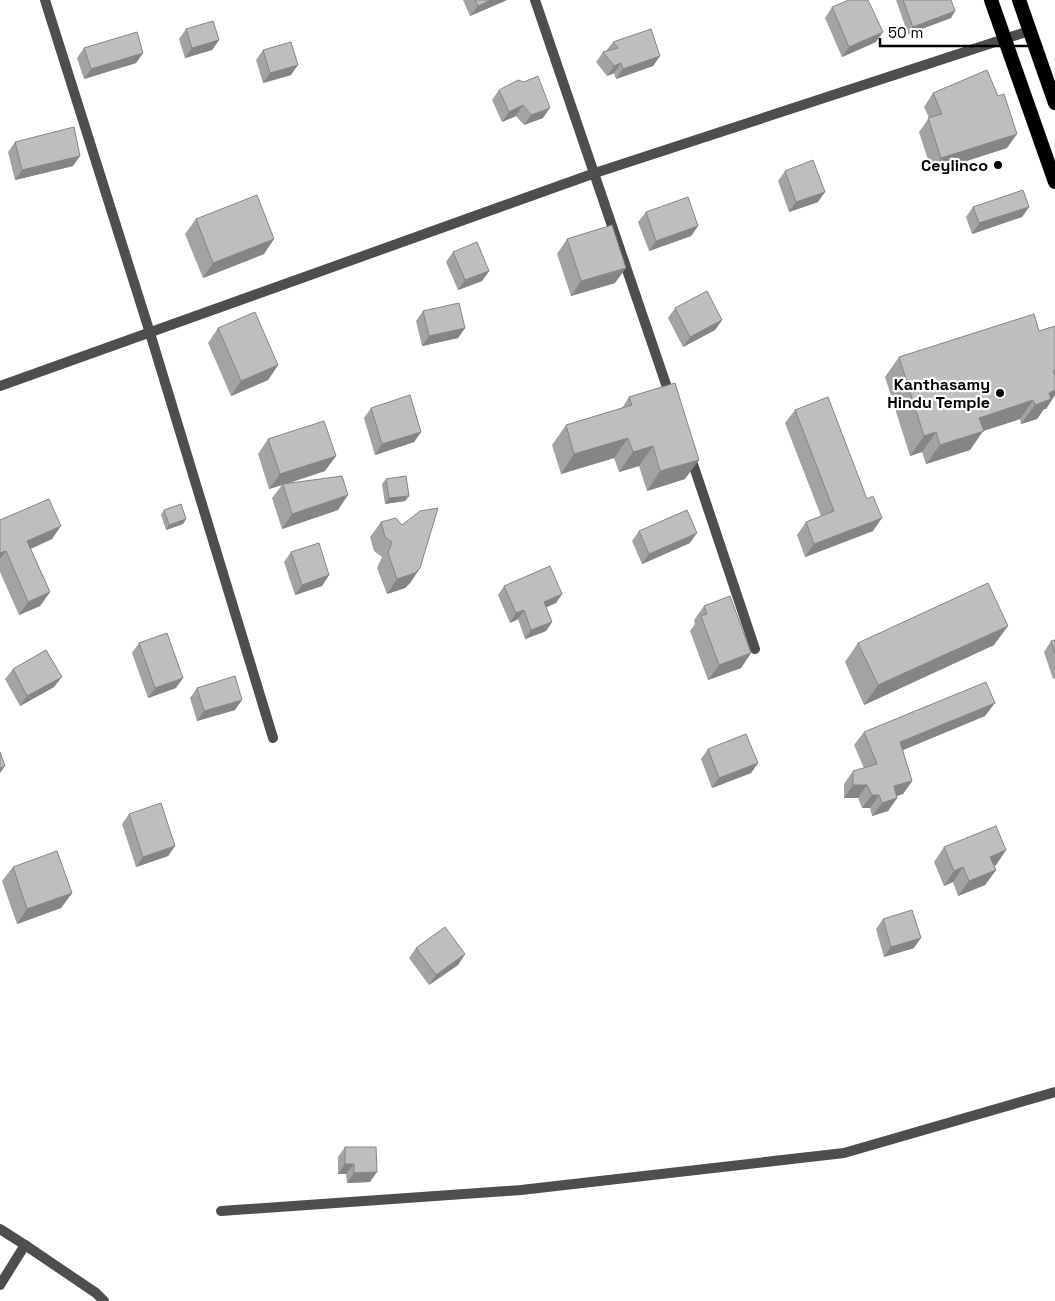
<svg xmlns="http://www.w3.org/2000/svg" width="1055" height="1301" viewBox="0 0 1055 1301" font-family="'Space Grotesk',sans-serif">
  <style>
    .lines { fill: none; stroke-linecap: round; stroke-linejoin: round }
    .trunk-casing { stroke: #dbdbdb; stroke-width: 15 }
    .minor { stroke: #4e4e4e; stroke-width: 10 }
    .trunk { stroke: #000; stroke-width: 14 }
    .wall { fill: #a3a3a3 }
    .shaded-wall { fill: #858585 }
    .building { fill: #bebebe; stroke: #858585 }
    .poi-dot { fill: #000; stroke: #fff; stroke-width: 2 }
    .labels { text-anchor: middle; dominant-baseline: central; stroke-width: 4.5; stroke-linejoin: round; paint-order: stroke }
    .poi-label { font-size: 16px; font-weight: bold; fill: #000; stroke: #fff; text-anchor: end }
  </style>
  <rect width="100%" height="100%" fill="#fff"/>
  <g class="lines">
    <g class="trunk-casing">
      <g id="trunk">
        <path d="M991,0L1055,182"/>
        <path d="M1019,0L1055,103"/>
      </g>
    </g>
    <g class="minor">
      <path d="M45,0L150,333L273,738"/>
      <path d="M535,0L671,399"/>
      <path d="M0,386L595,173L1029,31"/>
      <path d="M690,455L755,649"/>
      <path d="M221,1211L521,1190L844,1153L1055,1092"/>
      <path d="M0,1229L25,1245L0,1285"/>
      <path d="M25,1245L96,1293L104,1301"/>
    </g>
    <use href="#trunk" class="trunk"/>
  </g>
  <g class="wall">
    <path d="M463,0H507L470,16Z"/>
    <path d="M896,0H951V18L908,34Z"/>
    <path d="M832,7L876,42L842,57L825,18Z"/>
    <path d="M186,29L219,40L212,50L185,58L179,39Z"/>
    <path d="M613,42L660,56L653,66L616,79L614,73L607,76L596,62L603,52L606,51Z"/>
    <path d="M84,48L143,53L136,63L84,79L77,58Z"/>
    <path d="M263,50L291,75L263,83L256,60Z"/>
    <path d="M499,90L543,118L524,125L516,116L502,122L492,100Z"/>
    <path d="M933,93L998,96L1007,148L932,172L919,132L929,118L924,107Z"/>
    <path d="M15,142L73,166L15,180L8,152Z"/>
    <path d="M785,171L818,202L789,212L778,181Z"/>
    <path d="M973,207H1029L1022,217L972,234L966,217Z"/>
    <path d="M646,212L698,226L691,236L649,251L638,222Z"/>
    <path d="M196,219L264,254L203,278L185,234Z"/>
    <path d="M567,239L615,283L571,296L557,254Z"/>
    <path d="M453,252L489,271L482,281L458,290L446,262Z"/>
    <path d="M675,308L722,320L715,330L683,347L668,318Z"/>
    <path d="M423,311L465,328L458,338L422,346L416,321Z"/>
    <path d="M1055,326V395L1046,409H1044L1037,419L1021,424L1020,419L983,431L970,450L926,464L922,452L910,456L885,377L899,357L1039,331Z"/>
    <path d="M218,328L278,365L268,380L231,396L208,343Z"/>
    <path d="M629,397L685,479L647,491L639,466L619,472L614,458L561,474L552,445L566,425L622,408Z"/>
    <path d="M371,408L421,432L414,442L375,455L364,418Z"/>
    <path d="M795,410L873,531L805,557L797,535L806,522L821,516L785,423Z"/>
    <path d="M268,439L325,471L288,483L338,510L282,529L272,498L282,485L269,489L258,454Z"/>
    <path d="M386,479L409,496L405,501L385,504L382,484Z"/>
    <path d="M164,510L186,519L183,524L166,530L161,515Z"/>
    <path d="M0,520L52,539L31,549L50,592L40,606L19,615L0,572Z"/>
    <path d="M381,522L420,568L410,583L405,588L387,594L377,568L382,557L374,551L370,537Z"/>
    <path d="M639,531L690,543L642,564L632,541Z"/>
    <path d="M291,552L329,575L322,586L295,595L284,562Z"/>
    <path d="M504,586L562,594L556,603L546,607L552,622L546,631L525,639L518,619L510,623L498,595Z"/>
    <path d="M704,606L751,653L741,668L708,680L690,631L695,624L694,620Z"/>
    <path d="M1055,640V678L1053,679L1044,652L1051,641Z"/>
    <path d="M139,643L176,688L148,698L132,653Z"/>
    <path d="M858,643L994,645L864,705L845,662Z"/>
    <path d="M13,669L54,687L20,706L5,679Z"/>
    <path d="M197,688L235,710L197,721L190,698Z"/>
    <path d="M985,716L903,750L912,781L903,794L897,796V798L888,811L872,816L870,808H862L858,798H844V784L853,771L864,768L854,745L864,732Z"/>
    <path d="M708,749L758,763L751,773L712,788L701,759Z"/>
    <path d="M129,814L175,846L168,856L136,867L122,824Z"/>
    <path d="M944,847L1006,850L996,865L994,866L996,870L985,885L958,896L953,882L944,886L934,862Z"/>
    <path d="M13,867L72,893L61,908L17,924L2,881Z"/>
    <path d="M883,919L914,948L884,957L876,929Z"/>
    <path d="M416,948L465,954L458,965L429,985L409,958Z"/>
    <path d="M345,1147L370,1182L347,1183L346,1174H338V1157Z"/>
  </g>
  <g class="shaded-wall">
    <path d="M491,0H507L470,16L478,6Z"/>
    <path d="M955,11L951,18L908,34L913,27Z"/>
    <path d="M883,32L876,42L842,57L849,47Z"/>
    <path d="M219,40L212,50L185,58L192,48Z"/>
    <path d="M143,53L136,63L84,79L91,69Z"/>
    <path d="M660,56L653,66L616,79L623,69Z"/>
    <path d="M621,63L614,73L607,76L614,66Z"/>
    <path d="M298,65L291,75L263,83L270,73Z"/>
    <path d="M523,105L516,116L502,122L509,112Z"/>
    <path d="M550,108L543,118L524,125L531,115Z"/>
    <path d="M1017,134L1007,148L932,172L941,158Z"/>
    <path d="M80,156L73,166L15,180L22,170Z"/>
    <path d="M825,192L818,202L789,212L796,202Z"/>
    <path d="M1029,207L1022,217L972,234L979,223Z"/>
    <path d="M698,226L691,236L649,251L656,241Z"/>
    <path d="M274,239L264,254L203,278L213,263Z"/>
    <path d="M626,268L615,283L571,296L581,281Z"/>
    <path d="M489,271L482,281L458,290L465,280Z"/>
    <path d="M722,320L715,330L683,347L690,337Z"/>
    <path d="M465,328L458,338L422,346L429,336Z"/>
    <path d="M278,365L268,380L231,396L241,381Z"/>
    <path d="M1055,390V395L1046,409H1044L1037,419L1021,424L1035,405L1049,393Z"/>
    <path d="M1033,400L1020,419L983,431L970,450L926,464L940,445L979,418Z"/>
    <path d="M421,432L414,442L375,455L382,444Z"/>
    <path d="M936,432L922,452L910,456L924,436Z"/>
    <path d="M628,438L614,458L561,474L574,454Z"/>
    <path d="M653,446L639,466L619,472L633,452Z"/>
    <path d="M336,456L325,471L283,485V484L282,485L269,489L280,474Z"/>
    <path d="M699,460L685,479L647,491L660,471Z"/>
    <path d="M348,495L338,510L282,529L292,514Z"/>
    <path d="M409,496L405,501L385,504L389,498Z"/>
    <path d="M882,518L873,531L805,557L814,544Z"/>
    <path d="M186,519L183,524L166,530L169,525Z"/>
    <path d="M61,526L52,539L18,554L27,541Z"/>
    <path d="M697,533L690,543L642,564L649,554Z"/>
    <path d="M6,551L0,559V553Z"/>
    <path d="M420,568L410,583L405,588L387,594L397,579Z"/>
    <path d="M329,575L322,586L295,595L302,585Z"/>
    <path d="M50,592L40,606L19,615L28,602Z"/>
    <path d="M562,594L556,603L538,611L544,602Z"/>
    <path d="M524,610L518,619L510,623L516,613Z"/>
    <path d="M552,622L546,631L525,639L531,630Z"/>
    <path d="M1008,626L994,645L864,705L878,685Z"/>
    <path d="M751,653L741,668L708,680L719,665Z"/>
    <path d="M62,677L54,687L20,706L27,696Z"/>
    <path d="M183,678L176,688L148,698L155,688Z"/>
    <path d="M242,700L235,710L197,721L204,711Z"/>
    <path d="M995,703L985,716L891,755L900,742Z"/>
    <path d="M758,763L751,773L712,788L719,778Z"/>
    <path d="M5,766L0,773V768Z"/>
    <path d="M912,781L903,794L884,800L894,786Z"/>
    <path d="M853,785H867L858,798H844Z"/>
    <path d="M872,795H879L870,808H862Z"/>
    <path d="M897,798L888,811L872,816L882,803Z"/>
    <path d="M175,846L168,856L136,867L143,857Z"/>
    <path d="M1006,850L996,865L980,872L990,857Z"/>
    <path d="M963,867L953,882L944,886L954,871Z"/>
    <path d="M996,870L985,885L958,896L969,881Z"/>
    <path d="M72,893L61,908L17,924L27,909Z"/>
    <path d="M921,938L914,948L884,957L891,947Z"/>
    <path d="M465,954L458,965L429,985L436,975Z"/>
    <path d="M345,1164H354L346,1174H338Z"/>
    <path d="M377,1172L370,1182L347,1183L354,1173Z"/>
  </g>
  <g class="building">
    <path d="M475,0H491L478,6Z"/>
    <path d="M849,0H868L883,32L849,47L832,7Z"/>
    <path d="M903,0H951L955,11L913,27Z"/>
    <path d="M213,21L219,40L192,48L186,29Z"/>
    <path d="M651,29L660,56L623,69L621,63L614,66L603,52L618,48L613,42Z"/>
    <path d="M137,32L143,53L91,69L84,48Z"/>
    <path d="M291,42L298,65L270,73L263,50Z"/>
    <path d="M987,70L998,96L1004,94L1017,134L941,158L928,118L942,114L933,93Z"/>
    <path d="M538,76L550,108L531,115L523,105L509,112L499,90L518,80L524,82Z"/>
    <path d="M74,127L80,156L22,170L15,142Z"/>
    <path d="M813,160L825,192L796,202L785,171Z"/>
    <path d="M1023,190L1029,207L979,223L973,207Z"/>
    <path d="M257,195L274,239L213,263L196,219Z"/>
    <path d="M688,197L698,226L656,241L646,212Z"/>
    <path d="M612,225L626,268L581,281L567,239Z"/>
    <path d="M477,242L489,271L465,280L453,252Z"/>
    <path d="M707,291L722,320L690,337L675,308Z"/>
    <path d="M459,303L465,328L429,336L423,311Z"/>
    <path d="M255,312L278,365L241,381L218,328Z"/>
    <path d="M1034,314L1039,331L1055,326V370L1053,371L1055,376V390L1049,393L1051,399L1035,405L1033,400L979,418L984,431L940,445L936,432L924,436L899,357Z"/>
    <path d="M675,383L699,460L660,471L653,446L633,452L628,438L574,454L566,425L632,405L629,397Z"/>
    <path d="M410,395L421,432L382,444L371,408Z"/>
    <path d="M828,397L867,499L873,496L882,518L814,544L806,522L834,511L795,410Z"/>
    <path d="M324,421L336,456L280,474L268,439Z"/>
    <path d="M342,476L348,495L292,514L283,484Z"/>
    <path d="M406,476L409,496L389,498L386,479Z"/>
    <path d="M49,499L61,526L27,541L50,592L28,602L6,551L0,553V520Z"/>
    <path d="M181,504L186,519L169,525L164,510Z"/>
    <path d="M438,508L420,568L415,573L397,579L388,553L392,542L385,537L381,522L396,518L402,525L420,511Z"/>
    <path d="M687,510L697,533L649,554L639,531Z"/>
    <path d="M319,543L329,575L302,585L291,552Z"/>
    <path d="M550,566L562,594L544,602L552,622L531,630L524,610L516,613L504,586Z"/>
    <path d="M988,583L1008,626L878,685L858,643Z"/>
    <path d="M730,596L751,653L719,665L701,616L707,614L704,606Z"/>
    <path d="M167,633L183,678L155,688L139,643Z"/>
    <path d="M1055,640V654L1051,641Z"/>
    <path d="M46,650L62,677L27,696L13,669Z"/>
    <path d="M235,676L242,700L204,711L197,688Z"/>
    <path d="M986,682L995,703L900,742L912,781L894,786L897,798L882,803L879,795H872L867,785H853V771L877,764L864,732Z"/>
    <path d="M746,734L758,763L719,778L708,749Z"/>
    <path d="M0,752L5,766L0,768Z"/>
    <path d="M161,803L175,846L143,857L129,814Z"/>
    <path d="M996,826L1006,850L990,857L996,870L969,881L963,867L954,871L944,847Z"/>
    <path d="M57,851L72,893L27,909L13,867Z"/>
    <path d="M912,910L921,938L891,947L883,919Z"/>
    <path d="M445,927L465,954L436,975L416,948Z"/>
    <path d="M345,1147H376L377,1172L354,1173V1164H345Z"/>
  </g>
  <g class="poi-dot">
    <circle cx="998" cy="165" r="5"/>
    <circle cx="1000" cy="393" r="5"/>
  </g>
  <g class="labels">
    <g class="poi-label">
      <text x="988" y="165">Ceylinco</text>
      <text x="990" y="384">Kanthasamy<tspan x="990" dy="18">Hindu Temple</tspan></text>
    </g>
  </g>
  <path d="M880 38v8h151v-8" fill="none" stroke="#000000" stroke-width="2.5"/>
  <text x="888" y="38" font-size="15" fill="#000000" stroke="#ffffff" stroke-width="4" paint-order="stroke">50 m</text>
</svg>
